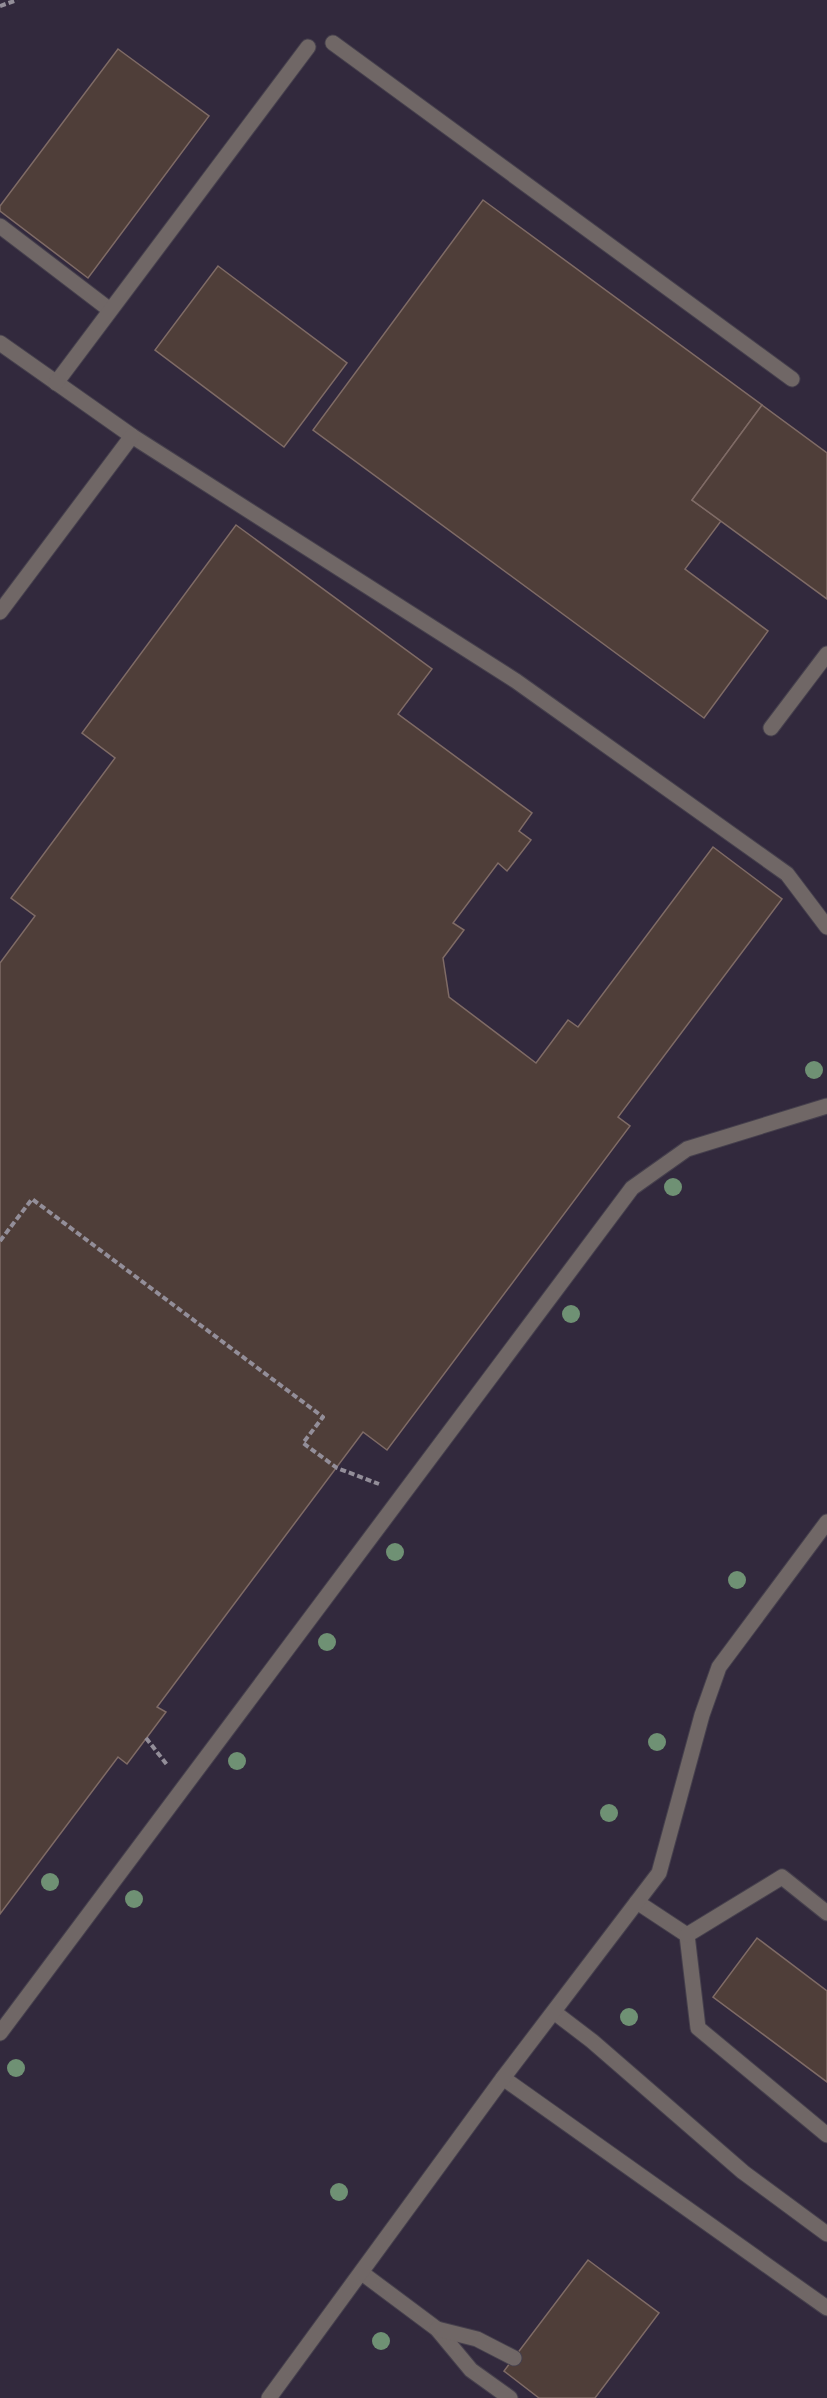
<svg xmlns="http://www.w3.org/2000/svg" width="827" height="2398" viewBox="0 0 827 2398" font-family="'DM Sans',sans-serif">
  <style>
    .built { fill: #32293d }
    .building { fill: #4f3e39; stroke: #7f6b66; stroke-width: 1.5 }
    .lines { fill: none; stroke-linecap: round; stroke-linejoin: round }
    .service-casing { stroke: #46404d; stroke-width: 17 }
    .path { stroke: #938e99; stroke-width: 4; stroke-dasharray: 6 3; stroke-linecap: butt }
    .service { stroke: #706766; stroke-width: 15 }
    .tree { fill: #6f9174 }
  </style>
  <rect width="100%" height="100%" fill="#2b2532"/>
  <rect class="built" x="0" y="0" width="827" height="2398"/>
  <g class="building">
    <path d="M118,49L209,116L88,278L0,211V206Z"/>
    <path d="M483,200L762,405L692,500L721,521L685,569L768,631L704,718L313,430Z"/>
    <path d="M218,266L347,363L284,447L155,350Z"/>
    <path d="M762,405L827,453V599L692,500Z"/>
    <path d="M236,525L432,669L398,714L532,813L519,831L531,840L507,871L498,863L453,923L464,930L443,958L449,997L536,1063L568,1020L578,1027L713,847L782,899L618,1117L630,1126L387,1450L363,1432L157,1707L166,1712L127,1764L118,1757L0,1914V963L35,916L11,898L115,758L82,733Z"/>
    <path d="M757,1938L827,1991V2082L713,1997Z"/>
    <path d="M588,2260L659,2313L595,2398H539L504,2371Z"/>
  </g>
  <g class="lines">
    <g class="service-casing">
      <g id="service">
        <path d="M333,43L792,379"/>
        <path d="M0,226L110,310"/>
        <path d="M0,343L132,436L516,681L787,874L827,927"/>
        <path d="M56,383L308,47"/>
        <path d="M0,612L132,436"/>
        <path d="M771,728L827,654"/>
        <path d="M637,1902L687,1935L698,2028L827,2135"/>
        <path d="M687,1935L782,1877L827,1913"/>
        <path d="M554,2012L592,2041L743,2172L827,2234"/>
        <path d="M0,2033L632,1188L687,1149L827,1106"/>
        <path d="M503,2078L827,2308"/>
        <path d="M362,2273L437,2329L471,2370L510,2398"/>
        <path d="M437,2329L477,2339L514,2358"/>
        <path d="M269,2398L503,2078L659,1873L702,1715L719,1667L827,1522"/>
      </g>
    </g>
    <g class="path">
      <path d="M0,6L17,0"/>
      <path d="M0,1241L32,1199L323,1417L303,1443L337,1468L379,1484"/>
      <path d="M146,1738L168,1766"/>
    </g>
    <use href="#service" class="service"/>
  </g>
  <g class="tree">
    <circle cx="814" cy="1070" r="9"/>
    <circle cx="673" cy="1187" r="9"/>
    <circle cx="571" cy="1314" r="9"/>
    <circle cx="395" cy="1552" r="9"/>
    <circle cx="737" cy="1580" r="9"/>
    <circle cx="327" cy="1642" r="9"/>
    <circle cx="657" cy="1742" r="9"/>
    <circle cx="237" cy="1761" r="9"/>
    <circle cx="609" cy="1813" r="9"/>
    <circle cx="50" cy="1882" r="9"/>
    <circle cx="134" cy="1899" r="9"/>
    <circle cx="629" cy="2017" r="9"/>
    <circle cx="16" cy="2068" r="9"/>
    <circle cx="339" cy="2192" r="9"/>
    <circle cx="381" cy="2341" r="9"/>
  </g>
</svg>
